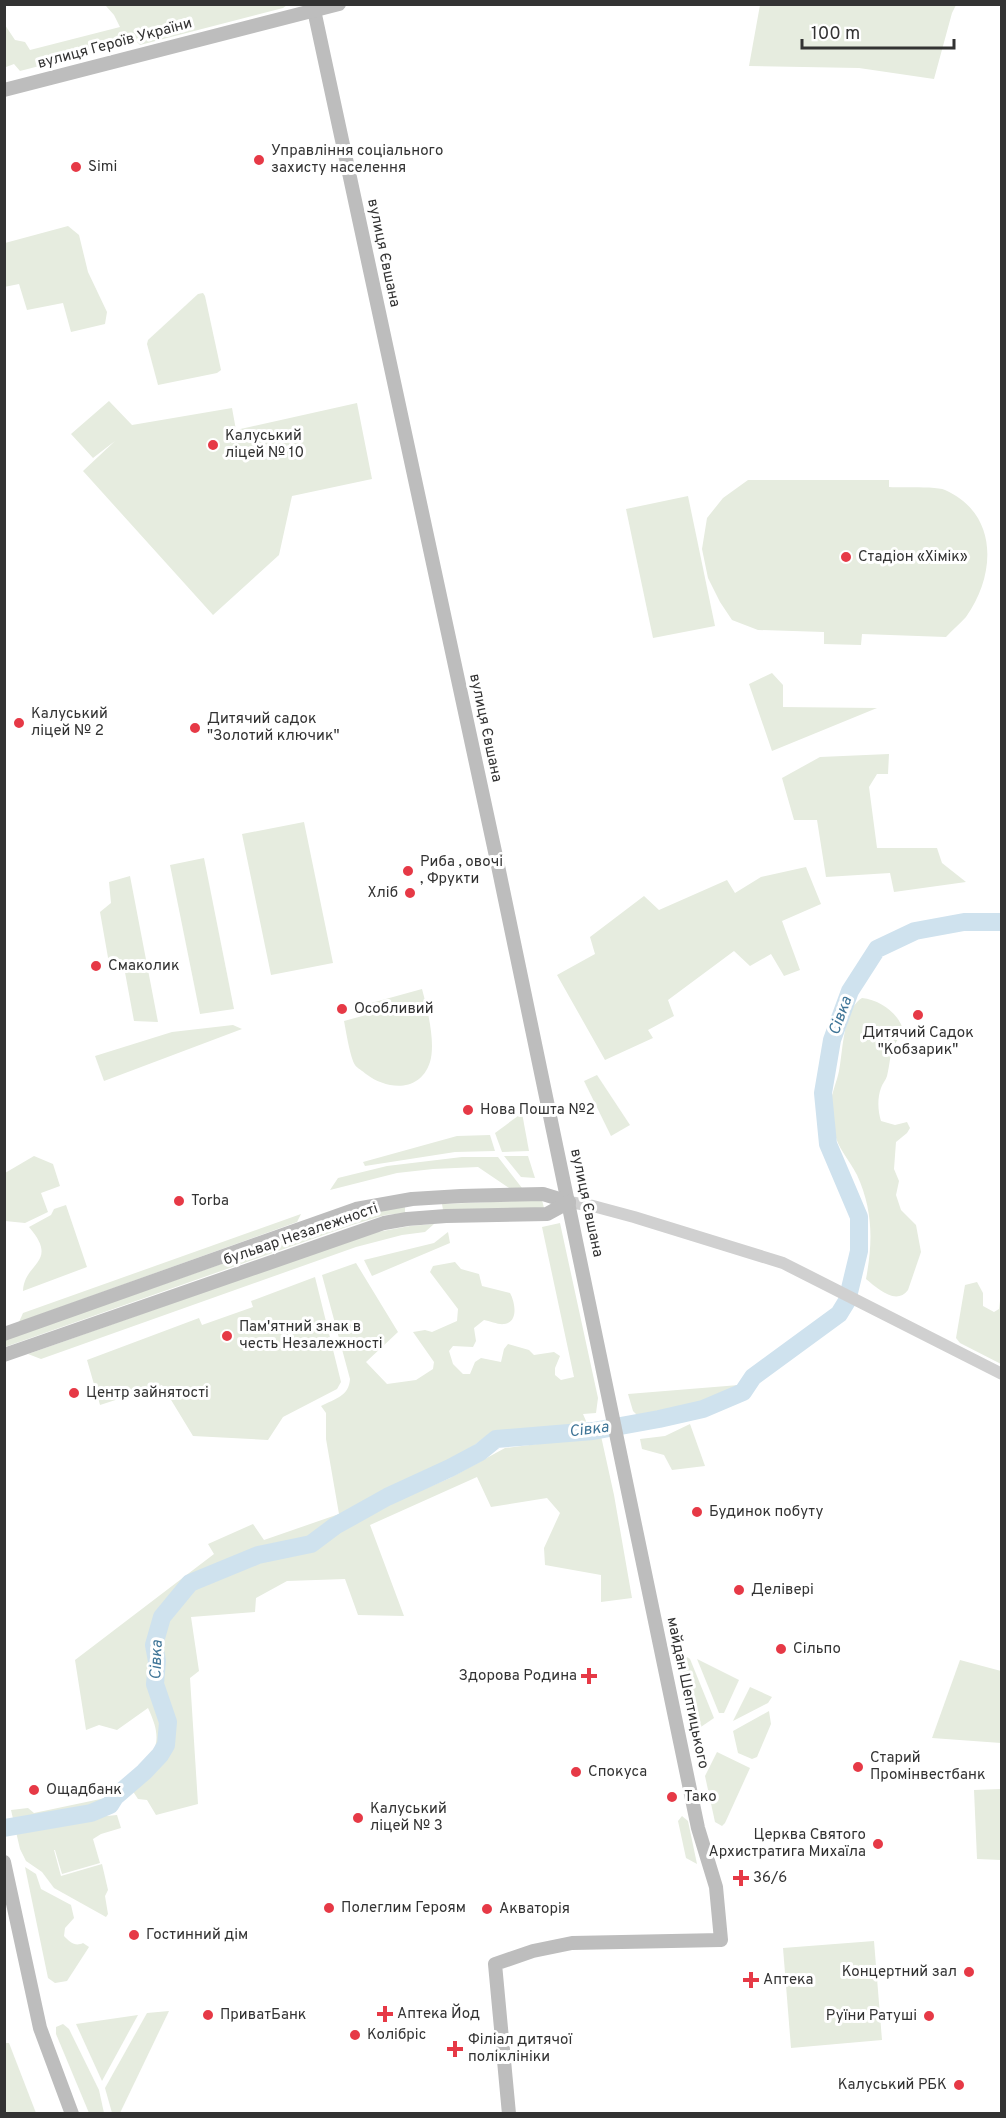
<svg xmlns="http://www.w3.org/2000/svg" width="1006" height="2118" viewBox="0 0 1006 2118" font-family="Overpass,sans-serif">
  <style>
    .green { fill: #e6ecdf }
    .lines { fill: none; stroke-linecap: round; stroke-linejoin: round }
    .river { stroke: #cfe2ee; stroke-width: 18 }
    .tertiary { stroke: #d0d0d0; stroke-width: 12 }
    .secondary { stroke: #bdbdbd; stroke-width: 14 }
    .poi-dot { fill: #e63946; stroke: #fff; stroke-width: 2 }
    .labels { text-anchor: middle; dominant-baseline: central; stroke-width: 6; stroke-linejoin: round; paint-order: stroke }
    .street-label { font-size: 15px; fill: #333; stroke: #fff }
    .poi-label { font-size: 15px; fill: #333; stroke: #fff; text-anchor: start }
    .water-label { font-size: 16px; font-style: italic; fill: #3f7597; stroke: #fff }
  </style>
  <rect width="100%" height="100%" fill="#fff"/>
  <g class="green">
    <path d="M760,5V4L956,5L952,13L934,79L859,68L749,66Z"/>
    <path d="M106,6V5H287L283,8L140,45L136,41L20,71L14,64L6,67L5,25L15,40L25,42L30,50L120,27L114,15Z"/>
    <path d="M68,226L79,235L88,272L107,312L105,324L71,332L63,303L27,310L19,284L4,287L5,243Z"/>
    <path d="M203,293L205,296L221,370L217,373L158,385L147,344L148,340L198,294Z"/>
    <path d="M109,401L132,425L232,408L236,430L357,403L372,479L292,496L279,555L213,615L83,471L115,441L93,458L71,434Z"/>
    <path d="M748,480H889V487C902,488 936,486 945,490C999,514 996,575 966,617C960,624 952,630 946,637L862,634L861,645L824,644V632L758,630L732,620L720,602L708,578L702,549L707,518L723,498Z"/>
    <path d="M688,496L715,626L653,638L626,509Z"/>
    <path d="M772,673L783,685V707L877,708L772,751L749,684Z"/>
    <path d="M889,754L888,774H877L869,787L877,848H937L942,863L966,882L894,892L890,873L826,877L817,820H794L782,778L820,757Z"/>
    <path d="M304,822L333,963L271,975L242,834Z"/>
    <path d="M204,858L234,1009L200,1014L170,865Z"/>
    <path d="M806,867L821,904L782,921L800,970L784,976L771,954L750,966L734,951L668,1000L674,1016L648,1030L653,1038L605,1060L557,975L595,954L590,937L644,896L659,910L727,880L735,893L761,877Z"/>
    <path d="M130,876L158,1022L134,1021L124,967L110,969L100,912L111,903L109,882Z"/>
    <path d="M422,989C427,1008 436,1042 430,1062C420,1093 387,1090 366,1074C363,1071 357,1068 355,1065C350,1057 346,1031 344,1021L366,1015L364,1005Z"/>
    <path d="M862,998C881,1000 900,1014 904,1033C888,1048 892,1056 887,1076C886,1080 882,1084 881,1088C877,1099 878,1111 881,1121L895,1125L907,1122L910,1128L907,1133L896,1142L894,1169L899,1181L896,1195L901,1210L916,1225L921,1252L908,1290C896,1306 877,1288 866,1279C873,1241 873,1210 857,1175C849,1159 837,1148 834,1130C832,1122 831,1111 831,1102C832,1092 837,1081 839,1071C843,1051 843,1009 862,998Z"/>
    <path d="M233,1025L242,1029L104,1081L95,1056L172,1032Z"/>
    <path d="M597,1075L630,1125L611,1136L584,1081Z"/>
    <path d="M522,1113L529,1151L502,1152L495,1133Z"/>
    <path d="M490,1135L495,1151L455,1152L365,1166L363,1162L457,1136Z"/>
    <path d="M34,1156L53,1164L60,1186L41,1193L48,1212L25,1223L5,1221V1173Z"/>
    <path d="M504,1156H528L535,1178L521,1177Z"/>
    <path d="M462,1157H498L522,1188H509L478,1167L433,1169L397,1173L330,1190L338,1178L387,1166Z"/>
    <path d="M542,1200L544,1208L443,1210L442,1204Z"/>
    <path d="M66,1205L87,1267L23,1291C24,1262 60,1263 29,1227L51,1215L54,1209Z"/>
    <path d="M405,1207V1213L385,1215L352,1225L5,1347L4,1340L356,1217L372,1212Z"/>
    <path d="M301,1214L297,1222L19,1322L23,1313Z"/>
    <path d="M560,1223L598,1398L596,1413L583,1414L586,1421L579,1429L492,1432L461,1455L340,1514L359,1521L385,1506L450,1478L505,1448L601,1436L614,1495L632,1598L601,1602V1575L545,1565L544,1548L560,1513L547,1498L491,1507L477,1477L370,1525L404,1616L358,1615L345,1579L287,1581L256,1598L255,1612L191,1617L199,1671L190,1678L198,1804L156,1815L147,1800L138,1799L126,1781C154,1754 166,1746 148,1708L117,1730L99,1725L86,1730L75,1660L214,1554L208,1544L253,1524L264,1540L339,1514L326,1439V1413L321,1406C335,1399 349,1396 350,1379L322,1275L356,1263L398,1332L366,1362L387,1384L416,1380L433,1369L434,1362L413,1332L425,1330L432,1332L457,1321L458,1309L430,1272L433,1266L455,1262L461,1269L479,1274L482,1286L510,1293C515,1302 519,1322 504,1324C499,1325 490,1321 484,1320L474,1328L476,1341L473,1347L453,1346L449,1351L453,1364L463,1374H470L475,1362L481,1358L501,1362L504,1349L508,1344L529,1350L534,1355L554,1352L560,1356L555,1368V1375L561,1380L574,1377L542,1227Z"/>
    <path d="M434,1224L425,1232L402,1235L356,1247L41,1359L28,1354L372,1233L410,1226Z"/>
    <path d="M448,1232L450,1243L372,1276L364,1260L434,1243Z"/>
    <path d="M315,1277L341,1382L337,1389L283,1417L268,1440L193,1436L162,1385L100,1405L87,1360L199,1318L202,1325L253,1307L251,1301Z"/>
    <path d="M977,1282L983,1293V1306L994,1312L999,1309L1001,1293V1364L960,1343L956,1338L965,1285Z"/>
    <path d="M739,1385C716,1407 671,1412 640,1418L633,1411L628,1394Z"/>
    <path d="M690,1424L705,1466L672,1470L664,1455L642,1449L640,1439L665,1436Z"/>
    <path d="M687,1657L690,1659L714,1718L695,1731L681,1665Z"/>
    <path d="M697,1659L739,1680L724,1713H719Z"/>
    <path d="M960,1660L1001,1671V1743L932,1738Z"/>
    <path d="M750,1687L772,1697L768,1703L733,1721Z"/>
    <path d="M769,1711L771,1724L757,1757L752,1759L738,1753L733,1731Z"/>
    <path d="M717,1752L750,1768L725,1823L722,1826L715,1822L705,1776Z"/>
    <path d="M1001,1789V1860L977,1859L974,1790Z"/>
    <path d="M110,1797L107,1816L117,1815L121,1828L101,1834L93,1839L100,1863L62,1874L55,1850H54L61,1876L102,1864L108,1890L105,1896L108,1914L106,1917L54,1888L42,1872L26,1861L20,1849L11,1810L28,1808L34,1813Z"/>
    <path d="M682,1816L688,1821L697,1864L686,1858L678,1821Z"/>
    <path d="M25,1867L36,1874L41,1889L71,1905L74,1918L65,1928L64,1936C70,1942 75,1947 83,1943L89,1947L67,1981L55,1983L48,1978Z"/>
    <path d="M874,1941L882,2040L791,2048L783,1948Z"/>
    <path d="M169,2011L120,2113H112L105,2088L147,2013Z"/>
    <path d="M138,2015L102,2081L76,2024Z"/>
    <path d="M63,2024L69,2029L99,2090L104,2113H89L56,2034V2027Z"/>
    <path d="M5,2043H9L36,2113H5Z"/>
  </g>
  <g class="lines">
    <path class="river" d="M4,1828L91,1813L110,1805L115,1797L144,1772L160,1755L166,1745L168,1722L155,1684L157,1661L154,1645L162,1617L190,1583L258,1555L311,1544L335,1526L387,1497L450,1468L480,1452L496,1439L593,1431L659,1419L703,1409L743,1392L753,1377L839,1314L847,1301L859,1251V1217L828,1144L823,1093L832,1040L850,991L877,949L915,931L964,922H1002"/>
    <path class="tertiary" d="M569,1202L593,1206L634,1217L783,1263L1002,1374"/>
    <g class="secondary">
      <path d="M314,10L497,861L698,1828L716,1887L721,1940L572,1943L533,1951L495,1964L509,2114"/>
      <path d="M4,90L339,4"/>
      <path d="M4,1334L356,1209L412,1199L461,1196L543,1194L569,1202"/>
      <path d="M4,1355L384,1223L407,1219L446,1216L547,1214L569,1202"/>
      <path d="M4,1862L40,2028L72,2114"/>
    </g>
  </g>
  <g class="poi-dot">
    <circle cx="259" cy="160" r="6"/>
    <circle cx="76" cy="167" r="6"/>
    <circle cx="213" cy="445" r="6"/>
    <circle cx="846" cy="557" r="6"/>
    <circle cx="19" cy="723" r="6"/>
    <circle cx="195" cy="728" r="6"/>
    <circle cx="408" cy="871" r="6"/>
    <circle cx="410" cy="893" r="6"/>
    <circle cx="96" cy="966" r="6"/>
    <circle cx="342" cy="1009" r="6"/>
    <circle cx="918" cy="1015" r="6"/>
    <circle cx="468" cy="1110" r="6"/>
    <circle cx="179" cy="1201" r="6"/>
    <circle cx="227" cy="1336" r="6"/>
    <circle cx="74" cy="1393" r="6"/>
    <circle cx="697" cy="1512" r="6"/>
    <circle cx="739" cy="1590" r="6"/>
    <circle cx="781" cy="1649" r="6"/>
    <path d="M586 1667h6v6h6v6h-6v6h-6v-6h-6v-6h6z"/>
    <circle cx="858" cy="1767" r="6"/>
    <circle cx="576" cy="1772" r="6"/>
    <circle cx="34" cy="1790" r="6"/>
    <circle cx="672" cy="1797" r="6"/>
    <circle cx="358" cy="1818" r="6"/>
    <circle cx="878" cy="1844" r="6"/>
    <path d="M738 1869h6v6h6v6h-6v6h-6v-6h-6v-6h6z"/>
    <circle cx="329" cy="1908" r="6"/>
    <circle cx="487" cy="1909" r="6"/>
    <circle cx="134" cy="1935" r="6"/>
    <circle cx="969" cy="1972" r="6"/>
    <path d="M748 1971h6v6h6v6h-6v6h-6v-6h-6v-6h6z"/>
    <path d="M382 2005h6v6h6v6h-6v6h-6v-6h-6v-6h6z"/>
    <circle cx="208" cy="2015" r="6"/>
    <circle cx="929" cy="2016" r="6"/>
    <circle cx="355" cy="2035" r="6"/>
    <path d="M452 2040h6v6h6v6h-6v6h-6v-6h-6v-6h6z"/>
    <circle cx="959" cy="2085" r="6"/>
  </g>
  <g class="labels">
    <g class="street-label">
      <text transform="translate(115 44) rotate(-15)">вулиця Героїв України</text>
      <text transform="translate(383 253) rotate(78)">вулиця Євшана</text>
      <text transform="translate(485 728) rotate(78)">вулиця Євшана</text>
      <text transform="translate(586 1203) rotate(78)">вулиця Євшана</text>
      <text transform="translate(301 1235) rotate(-19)">бульвар Незалежності</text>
      <text transform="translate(687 1693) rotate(78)">майдан Шептицького</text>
    </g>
    <g class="poi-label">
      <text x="271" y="151">Управління соціального<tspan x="271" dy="17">захисту населення</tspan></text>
      <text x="88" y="167">Simi</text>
      <text x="225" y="436">Калуський<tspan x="225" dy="17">ліцей № 10</tspan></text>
      <text x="858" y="557">Стадіон «Хімік»</text>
      <text x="31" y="714">Калуський<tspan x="31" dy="17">ліцей № 2</tspan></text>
      <text x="207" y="719">Дитячий садок<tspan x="207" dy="17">"Золотий ключик"</tspan></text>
      <text x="420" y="862">Риба , овочі<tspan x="420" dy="17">, Фрукти</tspan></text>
      <text x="398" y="893" text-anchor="end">Хліб</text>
      <text x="108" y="966">Смаколик</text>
      <text x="354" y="1009">Особливий</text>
      <text x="918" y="1033" text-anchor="middle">Дитячий Садок<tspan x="918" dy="17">"Кобзарик"</tspan></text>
      <text x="480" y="1110">Нова Пошта №2</text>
      <text x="191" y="1201">Torba</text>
      <text x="239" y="1327">Пам'ятний знак в<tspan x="239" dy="17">честь Незалежності</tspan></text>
      <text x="86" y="1393">Центр зайнятості</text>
      <text x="709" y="1512">Будинок побуту</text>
      <text x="751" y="1590">Делівері</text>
      <text x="793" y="1649">Сільпо</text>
      <text x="577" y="1676" text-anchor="end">Здорова Родина</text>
      <text x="870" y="1758">Старий<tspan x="870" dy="17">Промінвестбанк</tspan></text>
      <text x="588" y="1772">Спокуса</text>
      <text x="46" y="1790">Ощадбанк</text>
      <text x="684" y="1797">Тако</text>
      <text x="370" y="1809">Калуський<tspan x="370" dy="17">ліцей № 3</tspan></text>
      <text x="866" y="1835" text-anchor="end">Церква Святого<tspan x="866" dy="17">Архистратига Михаїла</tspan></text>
      <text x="753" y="1878">36/6</text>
      <text x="341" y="1908">Полеглим Героям</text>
      <text x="499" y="1909">Акваторія</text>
      <text x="146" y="1935">Гостинний дім</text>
      <text x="957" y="1972" text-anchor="end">Концертний зал</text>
      <text x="763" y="1980">Аптека</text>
      <text x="397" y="2014">Аптека Йод</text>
      <text x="220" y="2015">ПриватБанк</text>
      <text x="917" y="2016" text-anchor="end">Руїни Ратуші</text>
      <text x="367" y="2035">Колібріс</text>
      <text x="468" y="2040">Філіал дитячої<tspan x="468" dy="17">поліклініки</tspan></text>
      <text x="947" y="2085" text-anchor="end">Калуський РБК</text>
    </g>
    <g class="water-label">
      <text transform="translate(841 1016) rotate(-70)">Сівка</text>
      <text transform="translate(589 1430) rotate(-7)">Сівка</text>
      <text transform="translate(157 1660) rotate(-88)">Сівка</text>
    </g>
  </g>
  <rect width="1006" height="2118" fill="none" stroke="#333333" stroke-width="12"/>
  <path d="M802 39v9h152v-9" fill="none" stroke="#333333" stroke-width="3"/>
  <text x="811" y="39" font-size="18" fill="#333333" stroke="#ffffff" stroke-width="4.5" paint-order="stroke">100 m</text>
</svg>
